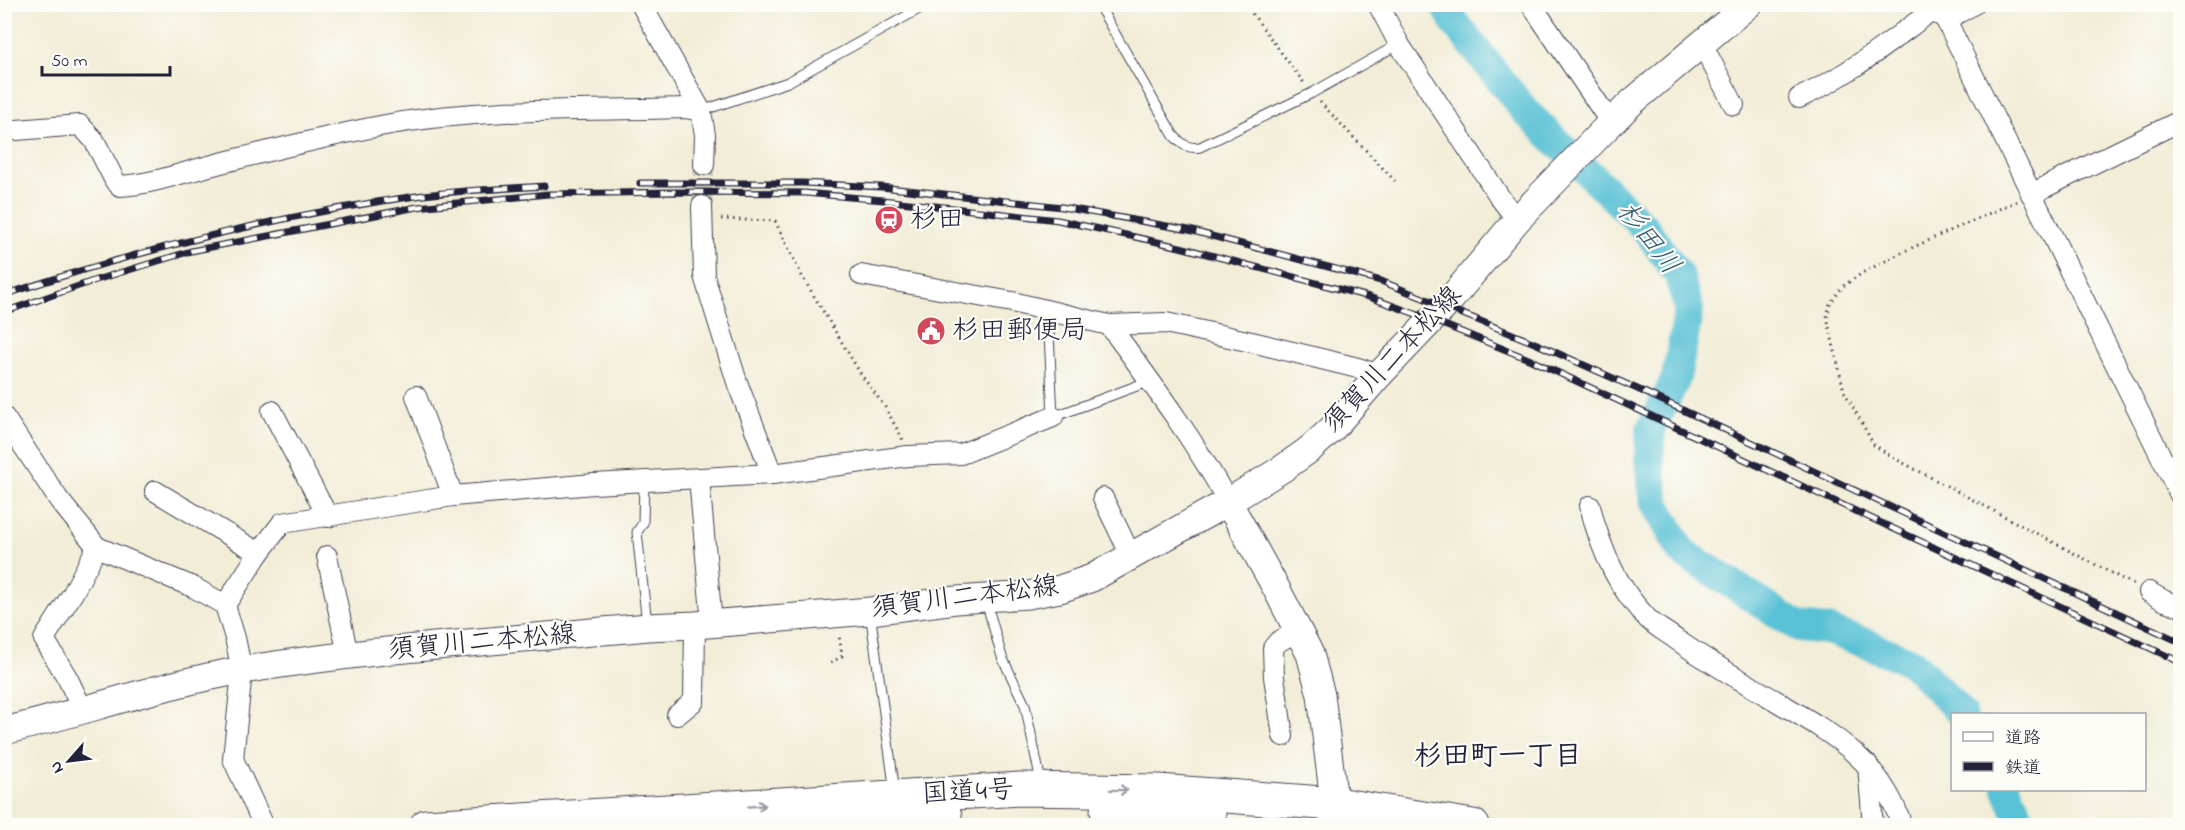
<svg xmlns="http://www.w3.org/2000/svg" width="2185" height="830" viewBox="0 0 2185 830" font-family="'Indie Flower','Klee One',sans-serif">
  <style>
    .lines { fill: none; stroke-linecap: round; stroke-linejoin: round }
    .river { stroke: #58c1d5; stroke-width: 30 }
    .street-tunnel { stroke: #c8c4b8; stroke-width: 20; stroke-dasharray: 20 10; stroke-linecap: butt }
    .lane-casing { stroke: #414052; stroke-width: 11 }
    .street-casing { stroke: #414052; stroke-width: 22 }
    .secondary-casing { stroke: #414052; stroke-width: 29 }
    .highway-casing { stroke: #414052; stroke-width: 35 }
    .path { stroke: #414052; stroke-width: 3; stroke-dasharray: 1.5 4.5; stroke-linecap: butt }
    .lane { stroke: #fff; stroke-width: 9 }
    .street { stroke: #fff; stroke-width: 20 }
    .secondary { stroke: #fff; stroke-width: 27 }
    .highway { stroke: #fff; stroke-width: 33 }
    .rail-casing { stroke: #22223b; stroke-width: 7 }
    .rail { stroke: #fdfcf7; stroke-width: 4.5; stroke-dasharray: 14; stroke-linecap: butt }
    .oneway { stroke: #9c9ca7 }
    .labels { text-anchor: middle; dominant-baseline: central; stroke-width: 4.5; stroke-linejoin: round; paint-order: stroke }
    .poi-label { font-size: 27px; fill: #22223b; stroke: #fdfcf7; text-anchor: start }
    .street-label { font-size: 27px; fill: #22223b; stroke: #fdfcf7 }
    .water-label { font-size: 28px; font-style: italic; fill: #355a71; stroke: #fdfcf7 }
    .neighbourhood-label { font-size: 28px; font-weight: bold; fill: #22223b; stroke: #fdfcf7 }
  </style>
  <rect width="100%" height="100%" fill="#fdfcf7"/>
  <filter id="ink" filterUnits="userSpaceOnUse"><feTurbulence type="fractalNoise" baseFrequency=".0167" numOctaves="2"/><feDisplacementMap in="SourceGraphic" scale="12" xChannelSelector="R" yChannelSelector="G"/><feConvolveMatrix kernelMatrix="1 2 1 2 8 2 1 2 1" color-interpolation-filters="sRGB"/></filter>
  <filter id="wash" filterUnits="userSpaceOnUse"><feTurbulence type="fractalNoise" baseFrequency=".008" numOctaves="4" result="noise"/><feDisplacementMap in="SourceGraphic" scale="24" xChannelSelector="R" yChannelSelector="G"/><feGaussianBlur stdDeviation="1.35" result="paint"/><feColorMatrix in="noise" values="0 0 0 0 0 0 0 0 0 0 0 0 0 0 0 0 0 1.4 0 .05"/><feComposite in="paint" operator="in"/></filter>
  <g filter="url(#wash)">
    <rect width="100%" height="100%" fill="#f2edd7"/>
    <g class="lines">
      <g class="river">
        <path d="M1445,4L1455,23L1525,111L1646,229L1679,276L1689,310L1676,378L1651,429L1649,458L1655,503L1682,552L1799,627L1827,630L1865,643L1913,663L1962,714"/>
        <path d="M2007,790L2023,826"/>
      </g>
    </g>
  </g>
  <g filter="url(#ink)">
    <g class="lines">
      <path class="street-tunnel" d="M702,206L704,165"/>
      <g class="lane-casing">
        <g id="lane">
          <path d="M1098,4L1174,136C1183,145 1188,149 1200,147L1312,93L1399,44"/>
          <path d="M701,111L788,82L928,4"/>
          <path d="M1048,311L1053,417L1150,381"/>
          <path d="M644,481L643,523L637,532L647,624"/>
          <path d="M986,601L1002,657L1025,705L1041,782"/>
          <path d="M870,612L895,792"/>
        </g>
      </g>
      <g class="street-casing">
        <g id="street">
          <path d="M641,4L701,111L705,135L704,165"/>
          <path d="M1378,4L1399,44L1501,199L1517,220"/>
          <path d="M1531,4L1611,123"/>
          <path d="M1974,4L1946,20L2180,495"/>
          <path d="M1702,44L1734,105"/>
          <path d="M1799,98C1847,76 1884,46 1926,15C1935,12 1939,13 1946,20"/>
          <path d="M4,131L80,125L94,140L115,181L120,186C152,184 178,174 209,166C269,151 329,135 391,124C488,107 588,111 686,108L701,111"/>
          <path d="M2031,194L2180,121"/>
          <path d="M702,206L704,276L737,382L772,474"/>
          <path d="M861,275L1012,302L1109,325L1166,323L1256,343L1358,368L1379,375"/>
          <path d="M1109,325C1151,382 1194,439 1228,502"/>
          <path d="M416,396L453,496"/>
          <path d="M272,411L328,517"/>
          <path d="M4,417L59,500L97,547L193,587L225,605L235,638L242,671L233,759L264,826"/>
          <path d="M699,478L712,624"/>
          <path d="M155,491L259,553"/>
          <path d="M1103,498L1131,556"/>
          <path d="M1590,506C1600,548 1617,588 1648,619C1656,627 1668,633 1677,640C1711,664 1748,684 1783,705C1835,735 1883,764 1902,826"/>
          <path d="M327,556L348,655"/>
          <path d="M2149,592L2165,601L2180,606"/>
          <path d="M225,605L259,553L282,523L453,496L594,484L772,474L908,456L961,454L1053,417"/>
          <path d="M83,711L68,679L44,639L73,593L97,547"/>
          <path d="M677,715L694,701L695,625"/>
          <path d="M1283,736L1274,677L1273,648L1278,642L1297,631"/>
          <path d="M1868,765L1873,826"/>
        </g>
      </g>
      <g class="secondary-casing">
        <g id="secondary">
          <path d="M1228,502L1276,588L1310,654L1321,695L1337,826"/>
          <path d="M4,731C84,712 162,684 243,670C377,648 512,640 647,627L695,625L870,611L956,600L1028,595L1060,589L1092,578L1228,502L1282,469L1310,449L1332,429L1379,375L1445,306L1517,220L1603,131L1631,103L1749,4"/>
        </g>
      </g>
      <g class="highway-casing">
        <g id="highway">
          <path d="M1107,811L1209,815"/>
          <path d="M426,826L1020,789L1158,791L1336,804L1473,826"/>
          <path d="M828,826L945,816"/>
        </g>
      </g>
      <g class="path">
        <path d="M1245,4L1304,83"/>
        <path d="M1320,102L1395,181"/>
        <path d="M2017,201L1907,250L1864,272L1843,286L1830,304L1827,317L1844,391L1874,445L1894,458L2134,585"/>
        <path d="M721,219L775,221L802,276L862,376L885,407L903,440"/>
        <path d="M831,663L842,656L839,635"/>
      </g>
      <use href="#lane" class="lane"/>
      <use href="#street" class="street"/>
      <use href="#secondary" class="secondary"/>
      <use href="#highway" class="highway"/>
      <g class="rail-casing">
        <g id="rail">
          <path d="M640,183H803L881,187L1062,207L1189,230L1381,281L1537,344L1644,392L2180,642"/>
          <path d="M4,295C139,250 276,216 416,196C458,190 501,189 544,186"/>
          <path d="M4,312L96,280L191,251L417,207L548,194L675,192L805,193L883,200L1058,220L1180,247L1369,297L1432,320L1531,360L2180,662"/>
        </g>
      </g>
      <use href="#rail" class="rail"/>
    </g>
    <defs><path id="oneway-shaft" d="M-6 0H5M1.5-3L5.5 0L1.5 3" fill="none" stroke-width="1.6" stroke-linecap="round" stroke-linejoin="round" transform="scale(1.5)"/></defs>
    <g class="oneway">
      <use href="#oneway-shaft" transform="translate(1119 790) rotate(1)"/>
      <use href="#oneway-shaft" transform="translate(757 806) rotate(-4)"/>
    </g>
  </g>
  <defs>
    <g id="station-disc" transform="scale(1.5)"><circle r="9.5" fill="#d1495b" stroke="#fdfcf7"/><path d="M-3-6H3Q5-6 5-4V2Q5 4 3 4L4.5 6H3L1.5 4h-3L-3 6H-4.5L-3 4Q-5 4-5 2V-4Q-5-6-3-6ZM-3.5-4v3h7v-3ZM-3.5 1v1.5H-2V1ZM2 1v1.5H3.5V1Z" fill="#fff"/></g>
    <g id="civic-disc" transform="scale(1.5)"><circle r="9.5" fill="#d1495b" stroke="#fdfcf7"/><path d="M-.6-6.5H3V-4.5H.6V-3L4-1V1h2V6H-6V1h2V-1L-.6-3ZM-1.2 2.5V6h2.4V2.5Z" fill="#fff"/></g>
  </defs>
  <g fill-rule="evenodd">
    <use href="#station-disc" x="889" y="220"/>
    <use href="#civic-disc" x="931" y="331"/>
  </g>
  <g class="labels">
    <g class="poi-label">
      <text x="910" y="220">杉田</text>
      <text x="952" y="331">杉田郵便局</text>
    </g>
    <g class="street-label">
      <text transform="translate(1393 360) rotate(-47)">須賀川二本松線</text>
      <text transform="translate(965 598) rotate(-7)">須賀川二本松線</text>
      <text transform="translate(482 643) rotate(-5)">須賀川二本松線</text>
      <text transform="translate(968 793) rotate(-3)">国道4号</text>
    </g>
    <g class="water-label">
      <text transform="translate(1647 239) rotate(52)">杉田川</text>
    </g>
    <g class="neighbourhood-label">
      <text x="1498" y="757">杉田町一丁目</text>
    </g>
  </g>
  <rect width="2185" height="830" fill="none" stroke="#fdfcf7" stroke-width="24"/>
  <rect x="1951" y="713" width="195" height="78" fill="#fdfcf7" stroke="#a5a5ac" stroke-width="1.5"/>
  <rect x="1963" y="732" width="30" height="9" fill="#ffffff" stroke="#a5a5ac" stroke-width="1.5"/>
  <text x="2005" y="743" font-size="18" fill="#22223b">道路</text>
  <rect x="1963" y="762" width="30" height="9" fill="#22223b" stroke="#a5a5ac" stroke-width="1.5"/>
  <text x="2005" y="773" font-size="18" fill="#22223b">鉄道</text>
  <g transform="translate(69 761) rotate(242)" stroke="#fdfcf7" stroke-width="4.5" paint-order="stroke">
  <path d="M0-4.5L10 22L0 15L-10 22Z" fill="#22223b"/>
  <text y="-9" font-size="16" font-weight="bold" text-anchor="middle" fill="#22223b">N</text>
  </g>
  <path d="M42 66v9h128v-9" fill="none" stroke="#22223b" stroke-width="3"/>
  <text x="51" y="66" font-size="18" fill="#22223b" stroke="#fdfcf7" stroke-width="4.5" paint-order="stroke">50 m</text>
</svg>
